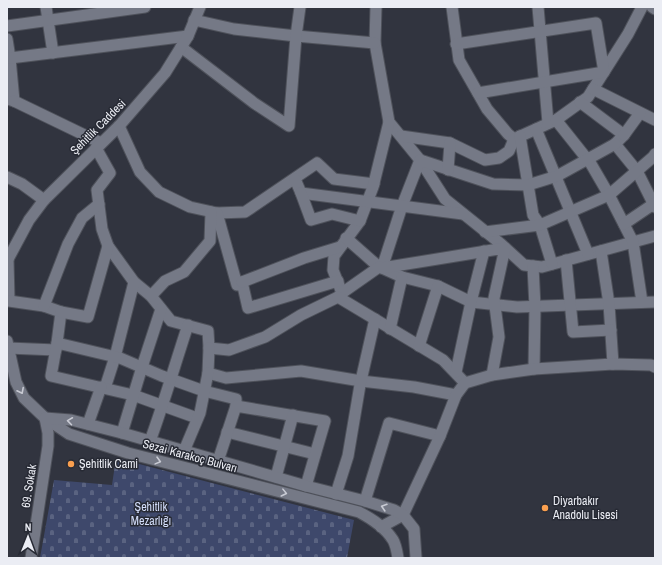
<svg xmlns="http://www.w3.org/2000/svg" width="662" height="565" viewBox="0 0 662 565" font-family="'Archivo Narrow',sans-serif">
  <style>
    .cemetery { fill: url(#cemetery-stones) }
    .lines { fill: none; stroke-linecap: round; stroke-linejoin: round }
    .minor-casing { stroke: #4f525b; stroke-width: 13 }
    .minor { stroke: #757986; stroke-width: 11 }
    .oneway { stroke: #c8cad3 }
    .poi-dot { fill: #fa9f4f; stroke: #272a34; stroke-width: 1.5 }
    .labels { text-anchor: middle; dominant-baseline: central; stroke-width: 3; stroke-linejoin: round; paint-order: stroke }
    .street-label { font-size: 12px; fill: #ebedf4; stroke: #272a34 }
    .poi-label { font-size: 12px; fill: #ebedf4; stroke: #272a34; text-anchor: start }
    .park-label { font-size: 12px; fill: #d4defa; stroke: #272a34 }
  </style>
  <defs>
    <pattern id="cemetery-stones" width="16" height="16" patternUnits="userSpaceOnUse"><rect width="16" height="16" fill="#3e486b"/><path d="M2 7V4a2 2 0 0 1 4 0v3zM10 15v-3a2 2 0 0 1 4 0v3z" fill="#5a6381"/></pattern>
  </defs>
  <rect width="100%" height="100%" fill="#31343f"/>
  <path class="cemetery" d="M116,458L354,520L347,558H40L54,480L112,485Z"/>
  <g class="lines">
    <g class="minor-casing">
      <g id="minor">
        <path d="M46,7L53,53"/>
        <path d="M376,7L375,43L389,122L420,160L445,199L501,244L524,265L542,267L655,236"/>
        <path d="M452,7L459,60L487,109L508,134L514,139L556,120L588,97L628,34L642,7"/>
        <path d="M538,7L548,123"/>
        <path d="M652,7L655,9"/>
        <path d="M194,20L234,29L296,36L375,43"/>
        <path d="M7,26L145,7"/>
        <path d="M7,39L10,58L14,101L8,99"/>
        <path d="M456,44L596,23L604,72L478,93"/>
        <path d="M181,47L254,103L289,126L296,36L300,7"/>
        <path d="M10,58L188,36"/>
        <path d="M593,89L655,120"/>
        <path d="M14,101L101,143"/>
        <path d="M580,102L624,135L615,144L637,171L655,207"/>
        <path d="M556,120L591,164L609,195L633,242L642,302"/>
        <path d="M119,126L140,172L159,192L190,207L217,213L245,212L317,163L334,179L374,184"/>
        <path d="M536,129L588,254"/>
        <path d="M624,135L640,113"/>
        <path d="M401,136L450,143L485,160L499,158L509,151L514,139"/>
        <path d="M520,136L533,215L540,225L552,264"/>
        <path d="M615,144L557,176L528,185L493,184L420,160L402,206L382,268L402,277L438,286L471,302L517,307L655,302"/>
        <path d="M96,148L110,173L97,190L102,229L108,246L134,282L151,296L171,321L208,331L209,348L229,350L265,337L301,315L338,297L342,293L333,270L334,256L360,221L373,187L389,122"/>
        <path d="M448,170L450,143"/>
        <path d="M7,177L22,184L44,200"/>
        <path d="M295,179L301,193L463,214"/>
        <path d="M301,193L311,220L332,214L360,221"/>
        <path d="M217,213L237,285L242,282L248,308L338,281"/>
        <path d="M624,224L655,203"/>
        <path d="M485,232L540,225L609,195L653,157L655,154"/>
        <path d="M346,238L379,267"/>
        <path d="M601,251L609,304L613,364"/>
        <path d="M8,260L9,300"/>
        <path d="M566,260L573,332L611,330"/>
        <path d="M7,261L29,220L44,200L119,126L165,73L188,36L200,7"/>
        <path d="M533,266L535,307L534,369"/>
        <path d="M242,282L304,258L340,247"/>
        <path d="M342,293L379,267L382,268L505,248L494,298L499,337L492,375"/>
        <path d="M151,296L165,281L184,272L210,241L211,212"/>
        <path d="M338,297L443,360L465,383"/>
        <path d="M9,301L44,306L61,312L57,343"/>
        <path d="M44,306L68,244L82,218L99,204"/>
        <path d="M61,312L88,317L108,246"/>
        <path d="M390,329L402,277"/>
        <path d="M7,341L16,382L24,398L45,418L69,434L128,453L359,512C372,519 385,527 393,540C396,545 397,552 398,558"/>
        <path d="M419,346L438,286"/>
        <path d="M8,348L56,350"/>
        <path d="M209,348L208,373L226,378L301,371L361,381L414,387L456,395"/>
        <path d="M456,372L471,302L484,251"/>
        <path d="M105,388L115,357L134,282"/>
        <path d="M197,418L133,395L51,376L57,343L120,358L162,376L204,391L236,399V406"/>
        <path d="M88,424L101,387"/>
        <path d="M227,432L315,454"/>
        <path d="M122,433L142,367L161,309"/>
        <path d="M150,441C164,403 175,364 188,325"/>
        <path d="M184,451L200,413L208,373"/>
        <path d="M218,461L236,406L325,421L306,486"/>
        <path d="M276,477L293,415"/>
        <path d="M336,494L348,456L360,385L375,319"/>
        <path d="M365,501L389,423L440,436"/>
        <path d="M381,527L403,515L440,436L456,395L465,383L492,375L534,369L613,364L651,365L655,367"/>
        <path d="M31,558L48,446V433L45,418L71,420L122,433L306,486L365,501L394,510L403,515L414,529L416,558"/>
      </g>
    </g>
    <use href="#minor" class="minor"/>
  </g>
  <defs><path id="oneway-chevron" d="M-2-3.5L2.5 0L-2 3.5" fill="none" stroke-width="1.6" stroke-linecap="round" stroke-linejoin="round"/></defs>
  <g class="oneway">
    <use href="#oneway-chevron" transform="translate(21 391) rotate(63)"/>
    <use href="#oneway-chevron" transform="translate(70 421) rotate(-172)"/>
    <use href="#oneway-chevron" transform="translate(158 461) rotate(15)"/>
    <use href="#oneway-chevron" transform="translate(284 493) rotate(14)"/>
    <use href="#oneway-chevron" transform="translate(384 507) rotate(-163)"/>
  </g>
  <g class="poi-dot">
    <circle cx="71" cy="464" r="4"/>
    <circle cx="545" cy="508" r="4"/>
  </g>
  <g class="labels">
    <g class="street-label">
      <text transform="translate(98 127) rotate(-45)">Şehitlik Caddesi</text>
      <text transform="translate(190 456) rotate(15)">Sezai Karakoç Bulvarı</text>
      <text transform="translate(29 486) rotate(-81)">69. Sokak</text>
    </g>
    <g class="poi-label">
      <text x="79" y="464">Şehitlik Cami</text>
      <text x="553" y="501">Diyarbakır<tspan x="553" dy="14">Anadolu Lisesi</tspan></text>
    </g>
    <g class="park-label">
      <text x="151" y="507">Şehitlik<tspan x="151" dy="14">Mezarlığı</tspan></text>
    </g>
  </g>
  <rect width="662" height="565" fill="none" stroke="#ebedf4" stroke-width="16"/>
  <g transform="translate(28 537) rotate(1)" stroke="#272a34" stroke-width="3" paint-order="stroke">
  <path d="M0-3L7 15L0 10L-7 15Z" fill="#ebedf4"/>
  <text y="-6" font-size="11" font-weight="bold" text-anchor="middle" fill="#ebedf4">N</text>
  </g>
</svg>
